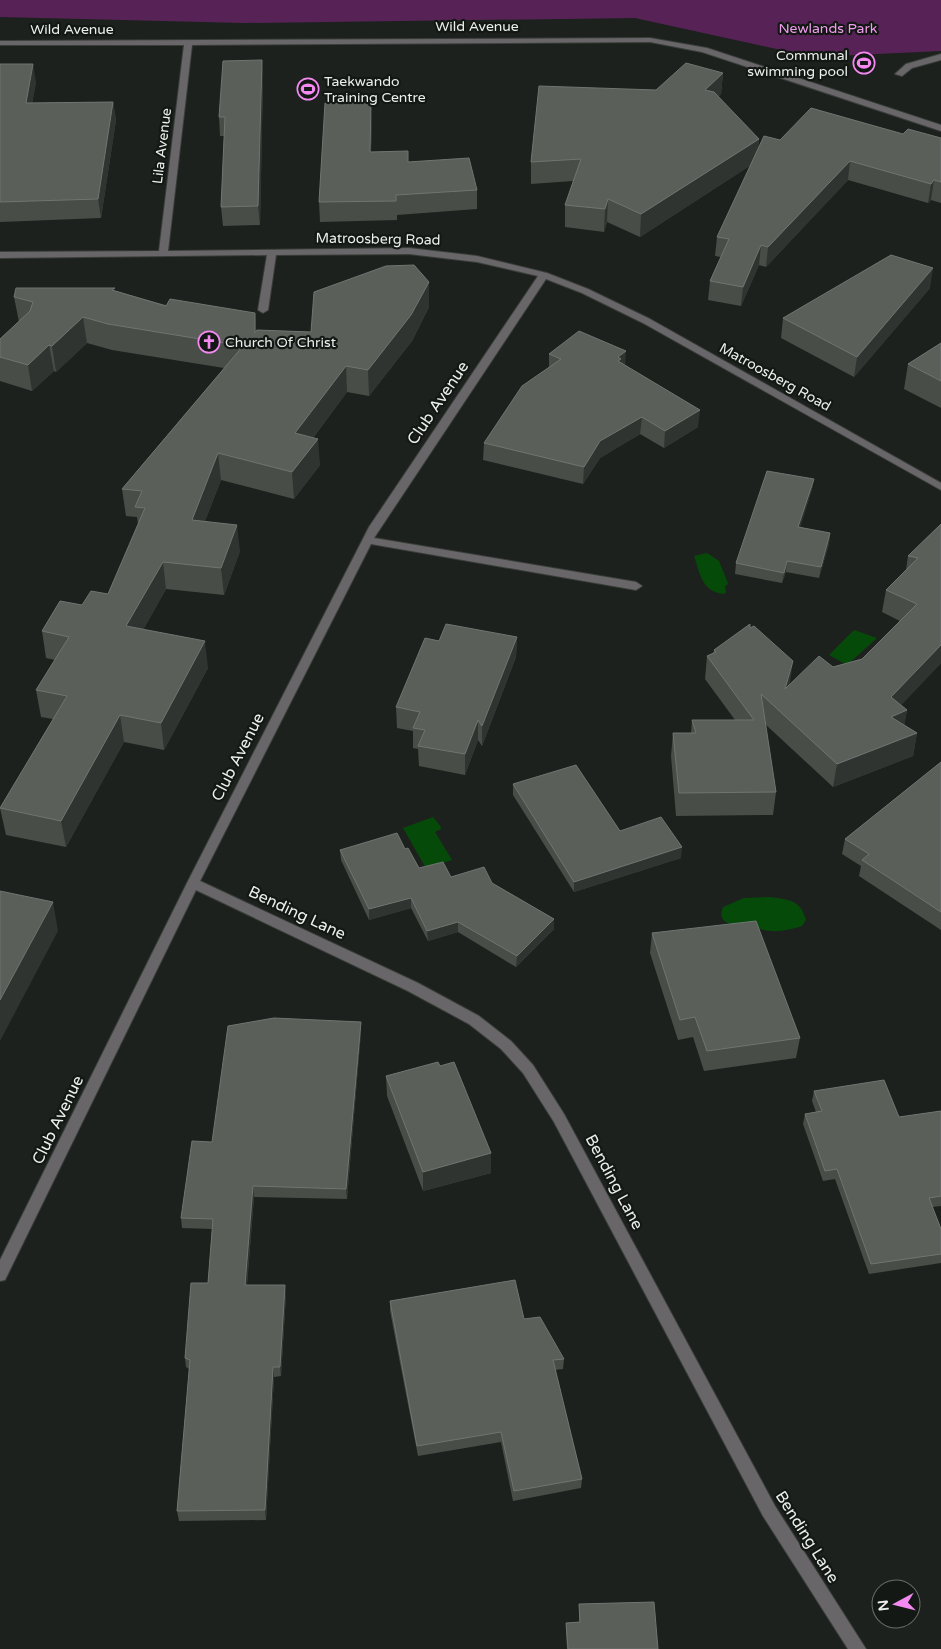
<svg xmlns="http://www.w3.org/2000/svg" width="941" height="1649" viewBox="0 0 941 1649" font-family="'Varela Round',sans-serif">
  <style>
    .green { fill: #572357 }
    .water { fill: #064a0a }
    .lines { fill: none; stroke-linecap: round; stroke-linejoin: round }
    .minor-casing { stroke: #3a3e3a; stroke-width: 2 }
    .minor { fill: #686668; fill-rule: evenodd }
    .wall { fill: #484d48 }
    .shaded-wall { fill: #303430 }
    .building { fill: #5a5f5a; stroke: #717571 }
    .labels { text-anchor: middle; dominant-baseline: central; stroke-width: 4.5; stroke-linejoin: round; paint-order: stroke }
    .far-street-label { font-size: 14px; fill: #ecefec; stroke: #141814 }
    .far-park-label { font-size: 14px; fill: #f19dee; stroke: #141814 }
    .far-poi-label { font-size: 14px; fill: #ecefec; stroke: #141814; text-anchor: start }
    .street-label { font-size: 16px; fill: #ecefec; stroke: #141814 }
  </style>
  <rect width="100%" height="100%" fill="#1d211d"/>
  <path class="green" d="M0,0H941V51L813,57L635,18L245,23L0,17Z"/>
  <g class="water">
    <path d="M707,553L719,561L727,581L728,584L725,586L726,592L724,594C701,592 700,572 694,556Z"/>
    <path d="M854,630L877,638L847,665L829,655Z"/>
    <path d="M433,817L441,827V829L435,832L452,860L426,868L403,828Z"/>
    <path d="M769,897C788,899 801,900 806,920L802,926C792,929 781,932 771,931C764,931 758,928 752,927C740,925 715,927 723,907L744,898Z"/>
  </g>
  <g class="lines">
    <g class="minor-casing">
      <g id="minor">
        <path d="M650,38L707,48L941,125V131L702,52L650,42L192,45L168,251L409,248L477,256L547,273L588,289L650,319L941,483V490L643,323L582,293L546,279L374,538L636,582L642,586L636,590L371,544L200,881L418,983L479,1016L511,1041L533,1065L564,1114L775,1506L866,1649H848L763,1516L554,1122L523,1073L501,1049L469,1024L408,991L196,890L5,1280L0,1281V1260L187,883L369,527L538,276L477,262L409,254L276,255L268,310L263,313L258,310L267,255L0,258V252L159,251L184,45H0V41Z"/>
        <path d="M941,54V60L912,68L902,76L895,74L906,64Z"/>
      </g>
    </g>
    <use href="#minor" class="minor"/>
  </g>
  <g class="wall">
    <path d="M262,60L263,79L260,225L223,226L221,207L224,136H220L219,117Z"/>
    <path d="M0,64L36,82L32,103L113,102L116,120L101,218L0,222Z"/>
    <path d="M723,73L721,94L718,97L759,139L758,149L780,140L903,134L941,138V203L931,200L928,203L848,180L766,267L759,265L741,306L708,300L710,281L721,257L715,256L717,237L751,165L640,237L607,222L604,232L565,227V205L573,181L531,184V162L656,90Z"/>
    <path d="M372,122L371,152L409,162L477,190V209L397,215V220L320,222L319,202Z"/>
    <path d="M930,288L854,377L781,338L783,318Z"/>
    <path d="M115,291L256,330L311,332L429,307L412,341L369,396L347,392L313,438L320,465L294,499L221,480L205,521L240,551L224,595L166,589L143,630L208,668L164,750L124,742L66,847L6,835L0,808L53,719L41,717L36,690L55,660L46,658L42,631L82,605L108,594L138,524L137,517L126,516L122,489L224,368L112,350L87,343L56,372L54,371L32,391L0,381V339L19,322L14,297Z"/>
    <path d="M941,343V408L904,389L908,364Z"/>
    <path d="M549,354L625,366L698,427L664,448L640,434L600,458L583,484L483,460L484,443L549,368Z"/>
    <path d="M814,479L812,489L800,527L830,533L829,544L819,578L786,572L782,583L735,574L736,563Z"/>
    <path d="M941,524V663L901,705L907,710L904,725L917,733L913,756L833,787L765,724L776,792L773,815L676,816L671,756L673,733H691L692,720H735L705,679L707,656L713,653L714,650L750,628L790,685L833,667L862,659L900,621L882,612L886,590L906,570L908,556Z"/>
    <path d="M517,637L516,657L482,746L478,740L465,775L419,766L418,749L413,748V731L397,728L396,707L439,641Z"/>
    <path d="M941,762V930L859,876L861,866L842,854L845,839Z"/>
    <path d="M513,784L620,831L681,858L574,892L513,795Z"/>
    <path d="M405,849L419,868L451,877L492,883L554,919V929L516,967L458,932L428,941L411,908L369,920L341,860L340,850Z"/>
    <path d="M652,933L800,1038L796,1058L704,1071L693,1037L678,1040L650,953Z"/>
    <path d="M361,1022V1032L347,1199L254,1197L247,1285L286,1295L281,1376L274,1377L266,1520L179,1521L177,1511L189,1369L186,1367L185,1358L208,1283L212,1229L182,1228L181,1218Z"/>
    <path d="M440,1066L491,1153V1173L423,1191L387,1096L386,1076Z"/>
    <path d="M814,1091L899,1117L941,1111V1206L932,1207L941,1229V1263L869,1274L835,1179L823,1181L803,1124L805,1114L816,1112L812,1101Z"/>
    <path d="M390,1301L524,1319L564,1359L563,1369L555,1370L582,1479L581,1488L513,1501L501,1442L418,1456L390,1311Z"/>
    <path d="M579,1604L658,1649H567L566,1632V1623L579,1622Z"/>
  </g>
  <g class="shaded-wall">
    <path d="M262,60L263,79L260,225L258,206Z"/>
    <path d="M33,64L36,82L29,122L26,103Z"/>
    <path d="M723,73L721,94L703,112L705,90Z"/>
    <path d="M113,102L116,120L101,218L98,199Z"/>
    <path d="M371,103L372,122L370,171V152Z"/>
    <path d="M759,139L757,161L640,237L641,214Z"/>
    <path d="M850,161L848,180L766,267L768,247Z"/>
    <path d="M934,180L931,200L928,203L931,184Z"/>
    <path d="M608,199L607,222L604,232L605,209Z"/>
    <path d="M761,245L759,265L741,306L743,287Z"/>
    <path d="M933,268L930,288L854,377L857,357Z"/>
    <path d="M429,282V307L412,341L369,396L368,370Z"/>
    <path d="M255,313L257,338L255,333Z"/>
    <path d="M83,317L87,343L56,372L52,346Z"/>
    <path d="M49,345L54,371L32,391L28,365Z"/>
    <path d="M626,351L625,367L620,375L618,357Z"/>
    <path d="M346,366L347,392L297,459L295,433Z"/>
    <path d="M700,410L698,427L664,448L665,431Z"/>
    <path d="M642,417L640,434L600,458L583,484L584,467L600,441Z"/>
    <path d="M318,439L320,465L294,499L292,472Z"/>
    <path d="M218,453L221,480L195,547L192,520Z"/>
    <path d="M814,479L812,489L797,538L798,527Z"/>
    <path d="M237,525L240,551L224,595L221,568Z"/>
    <path d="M830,533L829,544L819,578L821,567Z"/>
    <path d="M787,561L786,572L782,583L784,573Z"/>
    <path d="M163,562L166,589L130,653L126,626Z"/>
    <path d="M517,637L516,657L482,746V726Z"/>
    <path d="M205,641L208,668L164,750L161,723Z"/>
    <path d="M941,645V663L887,720L891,697Z"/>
    <path d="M793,661L790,684L782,712L785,689Z"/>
    <path d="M907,710L903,733L891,717Z"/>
    <path d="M120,715L124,742L66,847L61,821Z"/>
    <path d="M478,720V740L465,775V754Z"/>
    <path d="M917,733L913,756L833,787L837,764Z"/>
    <path d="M682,847L681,858L574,892V882Z"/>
    <path d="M411,898V908L369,920V909Z"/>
    <path d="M53,902L58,931L0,1041V1000Z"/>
    <path d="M554,919V929L516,967L517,956Z"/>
    <path d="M458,922V932L428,941L427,931Z"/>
    <path d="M361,1022V1032L347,1199L346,1189Z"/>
    <path d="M491,1153V1173L423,1191V1172Z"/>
    <path d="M253,1186L254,1197L246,1295L245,1285Z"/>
    <path d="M285,1285L286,1295L281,1376L280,1367Z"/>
    <path d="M273,1367L274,1377L266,1520L265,1510Z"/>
  </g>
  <g class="building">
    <path d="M262,60L258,206L221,207L225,117H219L223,61Z"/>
    <path d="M686,63L723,73L705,90L714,92L759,139L641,214L608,199L605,209L565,205L581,159L531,162L539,86L656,90Z"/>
    <path d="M0,64H33L26,103L113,102L98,199L0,202Z"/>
    <path d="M325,103H371L370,152L408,151V162L469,158L477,190L396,195V201L319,202Z"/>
    <path d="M811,108L903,134L908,129L941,138V182L934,180L931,184L850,161L768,247L761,245L743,287L710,281L729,239L717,237L764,136L780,140Z"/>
    <path d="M891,255L933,268L857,357L783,318Z"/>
    <path d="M414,265L429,282L411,315L368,370L346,366L295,433L318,439L292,472L218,453L192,520L237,525L221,568L163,562L126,626L205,641L161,723L120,715L61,821L0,808L67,696L36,690L69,637L42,631L60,601L82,605L91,591L108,594L145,508L135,507L142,491L122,489L243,346L108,324L83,317L52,346L49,345L28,365L0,357V339L30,311L33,302L14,297L16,288H115L112,290L166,306L170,299L255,313V333L257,330L311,332L314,292L386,266Z"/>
    <path d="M579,331L626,351L618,357L621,359L618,361L700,410L665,431L642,417L600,441L584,467L484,443L522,386L561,359L549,354Z"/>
    <path d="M941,343V381L908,364Z"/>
    <path d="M767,471L814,479L798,527L830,533L821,567L787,561L784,573L736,563Z"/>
    <path d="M941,524V645L891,697L907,710L891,717L917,733L837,764L761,694L776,792L679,793L673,733H696L692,720H754L707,656L716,652L714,650L750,624V628L754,626L793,661L785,689L819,656L833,667L862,659L917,604L886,590L918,558L908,556Z"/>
    <path d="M446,624L517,637L482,726L478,720L465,754L418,746L425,730L413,728L420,712L396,707L425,638L439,641Z"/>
    <path d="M941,762V912L862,860L869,854L845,839Z"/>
    <path d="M576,765L620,831L661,817L682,847L574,882L513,784Z"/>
    <path d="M397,833L405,849L408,848L419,868L443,862L451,877L484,867L492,883L554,919L517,956L458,922L427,931L411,898L369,909L340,850Z"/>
    <path d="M0,891L53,902L0,1000Z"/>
    <path d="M756,921L800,1038L707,1051L695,1017L680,1020L652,933Z"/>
    <path d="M274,1018L361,1022L346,1189L253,1186L245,1285H285L280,1367H273L265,1510L177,1511L190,1360L185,1358L191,1283H208L213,1219L181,1218L192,1141L212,1142L228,1026Z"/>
    <path d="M438,1062L440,1066L454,1062L491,1153L423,1172L386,1076Z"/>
    <path d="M884,1080L899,1117L941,1111V1196L929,1198L941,1229V1254L871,1264L837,1169L825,1171L805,1114L822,1111L814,1091Z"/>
    <path d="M515,1280L524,1319L540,1317L564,1359L553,1360L582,1479L514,1491L501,1432L417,1446L390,1301Z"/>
    <path d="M654,1602L658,1649H568L566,1623L580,1622L579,1604Z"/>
  </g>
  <defs>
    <g id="stadium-ring" transform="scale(1.125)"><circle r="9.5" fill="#141814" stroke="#f389f1" stroke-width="1.5"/><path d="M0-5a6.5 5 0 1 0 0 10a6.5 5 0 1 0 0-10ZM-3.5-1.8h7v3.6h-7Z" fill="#f389f1"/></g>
    <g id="church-ring" transform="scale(1.125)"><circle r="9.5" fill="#141814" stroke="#f389f1" stroke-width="1.5"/><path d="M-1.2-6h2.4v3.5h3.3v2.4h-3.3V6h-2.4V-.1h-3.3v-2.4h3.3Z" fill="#f389f1"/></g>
  </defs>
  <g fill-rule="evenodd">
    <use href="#stadium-ring" x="864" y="63"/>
    <use href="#stadium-ring" x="308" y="89"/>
    <use href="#church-ring" x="209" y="342"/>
  </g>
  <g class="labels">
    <g class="far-street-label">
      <text x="477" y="26">Wild Avenue</text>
      <text x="72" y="29">Wild Avenue</text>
      <text transform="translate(162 146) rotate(-83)">Lila Avenue</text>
      <text transform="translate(378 239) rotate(1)">Matroosberg Road</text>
      <text transform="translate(775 377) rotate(29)">Matroosberg Road</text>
    </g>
    <g class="far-park-label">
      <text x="828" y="28">Newlands Park</text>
    </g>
    <g class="far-poi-label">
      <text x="848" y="55" text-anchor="end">Communal<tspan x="848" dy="16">swimming pool</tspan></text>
      <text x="324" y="81">Taekwando<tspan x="324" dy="16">Training Centre</tspan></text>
      <text x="225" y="342">Church Of Christ</text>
    </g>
    <g class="street-label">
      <text transform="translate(438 403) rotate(-56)">Club Avenue</text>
      <text transform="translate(238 757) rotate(-63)">Club Avenue</text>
      <text transform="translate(297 913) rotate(25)">Bending Lane</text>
      <text transform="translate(58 1120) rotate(-64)">Club Avenue</text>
      <text transform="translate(614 1182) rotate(62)">Bending Lane</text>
      <text transform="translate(807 1537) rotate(58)">Bending Lane</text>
    </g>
  </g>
  <g transform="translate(896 1604) rotate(263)"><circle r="24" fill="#141814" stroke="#6a6e6a"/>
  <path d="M0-4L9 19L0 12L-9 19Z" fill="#f389f1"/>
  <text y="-8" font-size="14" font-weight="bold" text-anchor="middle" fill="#ecefec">N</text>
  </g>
</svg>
